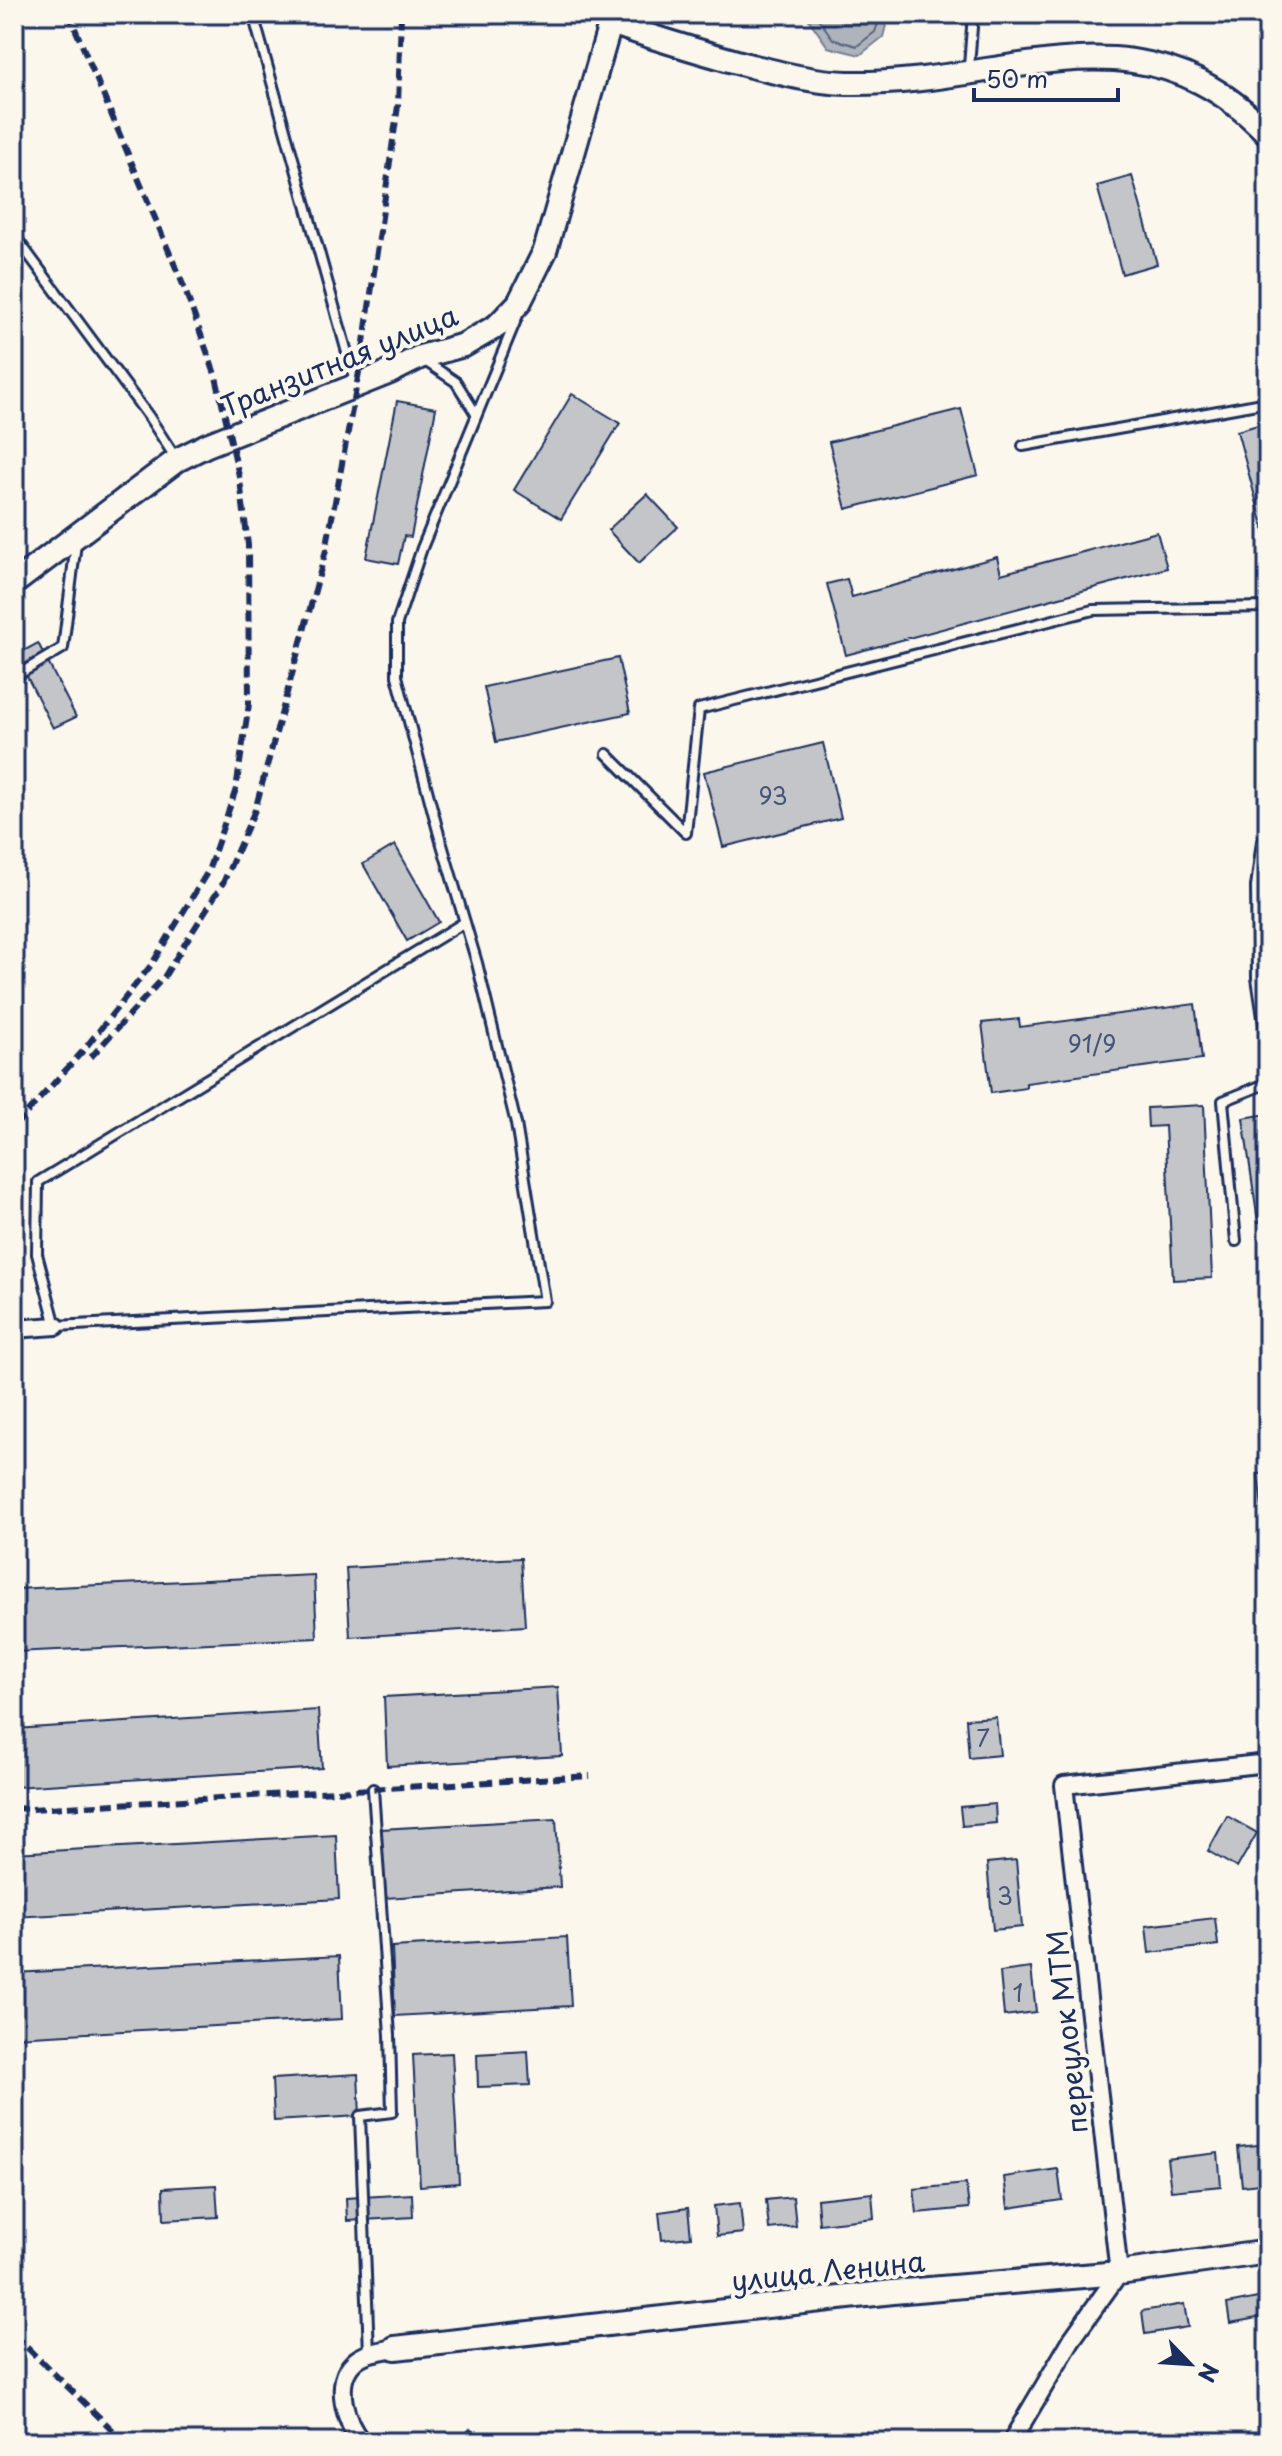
<svg xmlns="http://www.w3.org/2000/svg" width="1282" height="2456" viewBox="0 0 1282 2456" font-family="'Playpen Sans',sans-serif">
  <style>
    .water { fill: #afb3bb; stroke: #747e96; stroke-width: 2 }
    .lines { fill: none; stroke-linecap: round; stroke-linejoin: round }
    .shore { stroke: #566483; stroke-width: 2 }
    .building { fill: #c3c5c9; stroke: #1b2f5e; stroke-width: 2 }
    .lane-casing { stroke: #1b2f5e; stroke-width: 14 }
    .street-casing { stroke: #1b2f5e; stroke-width: 22 }
    .secondary-casing { stroke: #1b2f5e; stroke-width: 28 }
    .lane { stroke: #fbf7ec; stroke-width: 8 }
    .street { stroke: #fbf7ec; stroke-width: 16 }
    .secondary { stroke: #fbf7ec; stroke-width: 22 }
    .rail { stroke: #1b2f5e; stroke-width: 6; stroke-dasharray: 12 6; stroke-linecap: butt }
    .labels { text-anchor: middle; dominant-baseline: central; stroke-width: 8; stroke-linejoin: round; paint-order: stroke }
    .number-label { font-size: 24px; fill: #455479 }
    .street-label { font-size: 28px; fill: #1b2f5e; stroke: #fbf7ec }
  </style>
  <rect width="100%" height="100%" fill="#fbf7ec"/>
  <filter id="ink" filterUnits="userSpaceOnUse"><feTurbulence type="fractalNoise" baseFrequency=".0125" numOctaves="2"/><feDisplacementMap in="SourceGraphic" scale="16" xChannelSelector="R" yChannelSelector="G"/><feConvolveMatrix kernelMatrix="1 2 1 2 8 2 1 2 1" color-interpolation-filters="sRGB"/></filter>
  <g filter="url(#ink)">
    <path class="water" d="M805,14H889L883,37L860,55L828,47Z"/>
    <g class="lines">
      <path class="shore" d="M815,14L833,39L857,46L875,32L881,14"/>
    </g>
    <g class="building">
      <path d="M1132,176L1157,264L1122,274L1097,186Z"/>
      <path d="M572,394L620,423L561,519L514,490Z"/>
      <path d="M397,401L436,408L411,537L404,536L398,564L366,558Z"/>
      <path d="M961,409L978,475L846,509L829,442Z"/>
      <path d="M1268,422V533H1265L1237,431Z"/>
      <path d="M647,494L678,527L639,563L608,530Z"/>
      <path d="M1157,532L1167,568L846,655L827,584L847,579L852,597L997,557L1001,574Z"/>
      <path d="M38,643L76,717L53,728L16,655Z"/>
      <path d="M618,658L630,713L496,742L484,687Z"/>
      <path d="M823,743L841,818L723,847L704,772Z"/>
      <path d="M395,845L439,922L407,941L363,864Z"/>
      <path d="M1195,1004L1202,1059L1026,1083V1088L991,1093L982,1023L1019,1019L1020,1027Z"/>
      <path d="M1204,1105L1212,1278L1173,1280L1165,1126L1148,1127L1147,1108Z"/>
      <path d="M1268,1114V1220L1258,1222L1243,1118Z"/>
      <path d="M1268,1473V1508L1262,1509L1258,1474Z"/>
      <path d="M521,1558L525,1626L350,1637L346,1568Z"/>
      <path d="M314,1575L317,1638L14,1652V1589Z"/>
      <path d="M558,1687L562,1756L387,1766L384,1697Z"/>
      <path d="M318,1710L322,1768L14,1787V1729Z"/>
      <path d="M996,1717L1000,1755L969,1758L966,1719Z"/>
      <path d="M995,1804L996,1823L962,1826L960,1807Z"/>
      <path d="M1227,1816L1257,1833L1237,1868L1208,1851Z"/>
      <path d="M556,1819L560,1887L385,1898L381,1829Z"/>
      <path d="M336,1835L339,1899L14,1917V1853Z"/>
      <path d="M1016,1860L1022,1927L993,1930L987,1863Z"/>
      <path d="M1268,1916V1943L1264,1944L1261,1917Z"/>
      <path d="M1215,1918L1218,1945L1149,1953L1146,1926Z"/>
      <path d="M567,1937L571,2006L395,2016L392,1947Z"/>
      <path d="M339,1956L342,2019L14,2037V1973Z"/>
      <path d="M1031,1968L1036,2012L1004,2016L1000,1972Z"/>
      <path d="M528,2051L530,2085L478,2087L477,2054Z"/>
      <path d="M452,2053L459,2183L420,2186L413,2055Z"/>
      <path d="M358,2074L360,2116L274,2121L272,2079Z"/>
      <path d="M1268,2144V2183L1242,2186L1238,2147Z"/>
      <path d="M1218,2153L1221,2186L1171,2191L1167,2159Z"/>
      <path d="M1058,2169L1062,2200L1008,2208L1004,2177Z"/>
      <path d="M966,2184L969,2208L917,2213L914,2189Z"/>
      <path d="M216,2185L218,2217L164,2220L163,2188Z"/>
      <path d="M872,2193L874,2218L819,2224L817,2199Z"/>
      <path d="M412,2194L413,2217L347,2221L346,2198Z"/>
      <path d="M793,2197L796,2226L769,2229L766,2200Z"/>
      <path d="M740,2203L743,2233L717,2236L714,2206Z"/>
      <path d="M688,2208L691,2237L662,2240L659,2212Z"/>
      <path d="M1268,2296V2316L1230,2323L1227,2304Z"/>
      <path d="M1184,2304L1188,2327L1145,2334L1142,2311Z"/>
      <path d="M470,2429L485,2442H458Z"/>
    </g>
    <g class="lines">
      <g class="lane-casing">
        <g id="lane">
          <path d="M253,14L356,385"/>
          <path d="M969,66L973,14"/>
          <path d="M14,235L149,417L177,460"/>
          <path d="M425,361L456,382L476,414"/>
          <path d="M1023,446L1268,402"/>
          <path d="M14,677L63,648L76,543"/>
          <path d="M607,754L686,833L699,709L1093,610L1268,607"/>
          <path d="M1268,838L1262,841L1256,887L1257,978L1268,1050"/>
          <path d="M465,922L38,1182L37,1254L56,1326L545,1301L516,1124L477,963L438,831L397,676V623L422,548L518,315"/>
          <path d="M1236,1241L1223,1101L1268,1083"/>
          <path d="M369,2353L360,2116L392,2112L390,2035L373,1789"/>
        </g>
      </g>
      <g class="street-casing">
        <g id="street">
          <path d="M14,1329L56,1326"/>
          <path d="M362,2442C345,2423 333,2382 354,2362C364,2352 381,2351 395,2348"/>
          <path d="M1011,2442L1072,2339L1119,2273L1064,1785L1268,1763"/>
        </g>
      </g>
      <g class="secondary-casing">
        <g id="secondary">
          <path d="M612,23C658,40 704,53 751,66C783,74 814,82 847,83C1011,86 1140,0 1268,134"/>
          <path d="M14,583L177,460L207,445L390,372L420,357L464,345L497,326L519,303L545,251L613,14"/>
          <path d="M395,2348L893,2292L1119,2273L1268,2252"/>
        </g>
      </g>
      <use href="#lane" class="lane"/>
      <use href="#street" class="street"/>
      <use href="#secondary" class="secondary"/>
      <g class="rail">
        <path d="M91,1057L164,977L223,883L255,810L326,550L362,356L398,106L401,14"/>
        <path d="M15,1126L82,1052L152,964L208,871L236,789L249,704L248,545L240,480L216,377L184,287L69,14"/>
        <path d="M14,1808L32,1809L590,1776"/>
        <path d="M14,2335L125,2442"/>
      </g>
    </g>
  </g>
  <g class="labels">
    <g class="number-label">
      <text x="773" y="795">93</text>
      <text x="1092" y="1043">91/9</text>
      <text x="983" y="1737">7</text>
      <text x="1005" y="1895">3</text>
      <text x="1018" y="1992">1</text>
    </g>
    <g class="street-label">
      <text transform="translate(339 360) rotate(-22)">Транзитная улица</text>
      <text transform="translate(1066 2032) rotate(-96)">переулок МТМ</text>
      <text transform="translate(828 2270) rotate(-6)">улица Ленина</text>
    </g>
  </g>
  <rect width="1282" height="2456" fill="none" stroke="#fbf7ec" stroke-width="48"/>
  <rect x="24" y="24" width="1234" height="2408" fill="none" stroke="#1b2f5e" stroke-width="3" filter="url(#ink)"/>
  <g transform="translate(1190 2364) rotate(115)" stroke="#fbf7ec" stroke-width="6" paint-order="stroke">
  <path d="M0-6L14 30L0 20L-14 30Z" fill="#1b2f5e"/>
  <text y="-12" font-size="22" font-weight="bold" text-anchor="middle" fill="#1b2f5e">N</text>
  </g>
  <path d="M974 88v12h144v-12" fill="none" stroke="#1b2f5e" stroke-width="4"/>
  <text x="986" y="88" font-size="24" fill="#1b2f5e" stroke="#fbf7ec" stroke-width="6" paint-order="stroke">50 m</text>
</svg>
